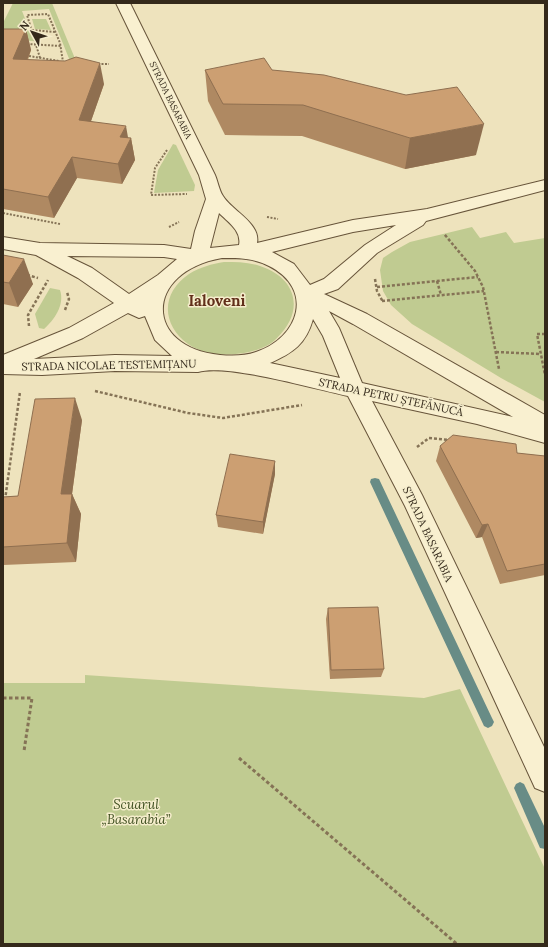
<svg xmlns="http://www.w3.org/2000/svg" width="548" height="947" viewBox="0 0 548 947" font-family="Lora,serif">
  <style>
    .green { fill: #c0cb91 }
    .lines { fill: none; stroke-linecap: round; stroke-linejoin: round }
    .stream { fill: #688c86; fill-rule: evenodd }
    .secondary-casing { stroke: #67543a; stroke-width: 2 }
    .path-far2 { stroke: #857356; stroke-width: 2; stroke-dasharray: 2 1.5; stroke-linecap: butt }
    .path-far1 { stroke: #857356; stroke-width: 2.5; stroke-dasharray: 3 2; stroke-linecap: butt }
    .path { stroke: #857356; stroke-width: 3; stroke-dasharray: 3.5 2.5; stroke-linecap: butt }
    .secondary { fill: #f9f0d0; fill-rule: evenodd }
    .wall { fill: #af8962 }
    .shaded-wall { fill: #8f6f50 }
    .building { fill: #cc9f72; stroke: #8f6f50 }
    .labels { text-anchor: middle; dominant-baseline: central; stroke-width: 3; stroke-linejoin: round; paint-order: stroke }
    .far-street-label { font-size: 9px; fill: #34291b; stroke: #f5edcc }
    .street-label { font-size: 11px; fill: #34291b; stroke: #f5edcc }
    .near-park-label { font-size: 13px; font-style: italic; fill: #415122; stroke: #f5edcc }
    .district-label { font-size: 15px; font-weight: bold; fill: #612f1a; stroke: #f5edcc }
  </style>
  <rect width="100%" height="100%" fill="#eee3bd"/>
  <g class="green">
    <path d="M13,3H52L76,61H70L49,9L22,11L34,41L19,40L3,45V23Z"/>
    <path d="M32,19H46L51,30L35,29Z"/>
    <path d="M173,144L176,145L195,185L194,191L154,193L158,170Z"/>
    <path d="M472,227L480,238L506,232L514,243L545,238V402L501,378L412,324L391,305L383,291L380,270L383,258L392,252L410,242Z"/>
    <path d="M224,262C236,262 248,262 260,266C297,278 305,311 277,338C269,347 255,351 244,353C226,356 204,355 188,344C161,324 161,293 189,274C200,267 212,264 224,262Z"/>
    <path d="M50,288L60,290C65,305 54,320 44,329L39,328L35,314Z"/>
    <path d="M85,675L424,698L460,689L545,869V944H3V683H85Z"/>
  </g>
  <g class="lines">
    <g class="stream">
      <path d="M375,478L379,479L492,718L494,722L492,726L488,728L484,726L370,482L371,479Z"/>
      <path d="M520,782L524,784L545,828V849L540,848L514,788L516,784Z"/>
    </g>
    <g class="secondary-casing">
      <path id="secondary" d="M116,3H130L215,175C218,182 219,190 223,196C231,210 261,223 257,243L353,220L427,209L545,180V190L426,221L423,225L377,253L338,289L324,294L367,314L545,415V443L477,424L372,401L422,495L545,749V792L535,788L405,506L348,396C315,389 226,363 198,372L115,371L42,375L3,374V355L69,328L114,303L78,278L36,255L3,249V237L40,243L164,245L191,249L195,231L206,199L199,175ZM219,213C228,222 242,231 239,245L210,248ZM396,225L365,245L324,279L310,285L294,264L272,252L353,232ZM67,256L164,257L177,259L158,275L129,294L92,268ZM222,258C239,258 254,258 269,266C315,289 299,338 256,352C245,356 232,356 220,355C144,348 143,272 222,258ZM329,311L353,324L513,417L362,383L339,328ZM128,313L139,318L145,316L155,340L172,356L115,355L34,359L83,338ZM313,319L323,336L340,378L270,363C293,353 306,344 313,319Z"/>
    </g>
    <g class="path-far2">
      <path d="M32,30L55,32"/>
      <path d="M27,44L61,46"/>
      <path d="M29,56L59,61"/>
      <path d="M40,58L27,15L48,14L60,43L63,62"/>
      <path d="M98,64H109"/>
      <path d="M167,150L155,168L151,195L187,194"/>
      <path d="M3,213L60,224"/>
      <path d="M267,217L278,219"/>
      <path d="M169,227L179,222"/>
      <path d="M445,235L446,236"/>
    </g>
    <g class="path-far1">
      <path d="M445,235L475,271L483,287L499,369"/>
      <path d="M27,275L38,278"/>
      <path d="M375,279L377,291L383,302"/>
      <path d="M437,281L441,295"/>
      <path d="M377,287L478,277"/>
      <path d="M382,301L484,291"/>
      <path d="M65,310L69,299L67,292"/>
      <path d="M29,326L28,315L48,280"/>
      <path d="M545,334H537L545,375"/>
      <path d="M496,352L540,354"/>
      <path d="M95,391L188,413L223,418L302,405"/>
      <path d="M417,447L429,438L450,440"/>
      <path d="M5,500L20,392"/>
    </g>
    <g class="path">
      <path d="M3,698H32L24,751"/>
      <path d="M239,758L457,944"/>
    </g>
    <use href="#secondary" class="secondary"/>
  </g>
  <g class="wall">
    <path d="M3,29H26L31,50L28,60L104,84L91,121L128,138H131L135,160L122,184L77,178L54,218L3,209Z"/>
    <path d="M205,70H272L476,155L405,169L302,136L225,135L208,101Z"/>
    <path d="M3,255L33,284L18,307L3,304Z"/>
    <path d="M82,420L72,494L81,514L76,562L3,565V497L18,496Z"/>
    <path d="M440,446L545,456V575L500,584L482,537L476,538L436,461Z"/>
    <path d="M275,461V474L263,534L218,527L216,515Z"/>
    <path d="M328,608L384,669L381,677L330,679L326,619Z"/>
  </g>
  <g class="shaded-wall">
    <path d="M26,29L31,50L19,80L13,59Z"/>
    <path d="M100,63L104,84L84,141L79,120Z"/>
    <path d="M484,124L476,155L405,169L410,138Z"/>
    <path d="M126,126L129,143L131,138L135,160L122,184L118,164L120,137Z"/>
    <path d="M72,157L77,178L54,218L48,197Z"/>
    <path d="M24,259L33,284L18,307L9,283Z"/>
    <path d="M75,398L82,420L72,494L81,514L76,562L67,543L61,494Z"/>
    <path d="M275,461V474L263,534V522Z"/>
    <path d="M488,524L482,537L476,538L482,525Z"/>
  </g>
  <g class="building">
    <path d="M3,29H26L13,59L65,61L76,57L100,63L79,120L126,126L120,137L131,138L118,164L72,157L48,197L3,189Z"/>
    <path d="M264,58L272,70L324,75L406,95L457,87L484,124L410,138L303,105L223,104L205,70Z"/>
    <path d="M3,255L24,259L9,283L3,282Z"/>
    <path d="M75,398L61,494H72L67,543L3,547V497L18,496L35,399Z"/>
    <path d="M453,435L516,444L517,453L545,456V564L507,571L488,524L482,525L440,446Z"/>
    <path d="M230,454L275,461L263,522L216,515Z"/>
    <path d="M378,607L384,669L331,670L328,608Z"/>
  </g>
  <g class="labels">
    <g class="far-street-label">
      <text transform="translate(171 100) rotate(64)">STRADA BASARABIA</text>
    </g>
    <g class="street-label">
      <text transform="translate(109 365) rotate(-1)">STRADA NICOLAE TESTEMIȚANU</text>
      <text transform="translate(391 397) rotate(12)">STRADA PETRU ȘTEFĂNUCĂ</text>
      <text transform="translate(428 534) rotate(65)">STRADA BASARABIA</text>
    </g>
    <g class="near-park-label">
      <text x="136" y="804">Scuarul<tspan x="136" dy="15">„Basarabia”</tspan></text>
    </g>
    <g class="district-label">
      <text x="217" y="300">Ialoveni</text>
    </g>
  </g>
  <rect width="548" height="947" fill="none" stroke="#34291b" stroke-width="8"/>
  <g transform="translate(32 32) rotate(310)" stroke="#f5edcc" stroke-width="3" paint-order="stroke">
  <path d="M0-3L7 15L0 10L-7 15Z" fill="#34291b"/>
  <text y="-6" font-size="11" font-weight="bold" text-anchor="middle" fill="#34291b">N</text>
  </g>
</svg>
